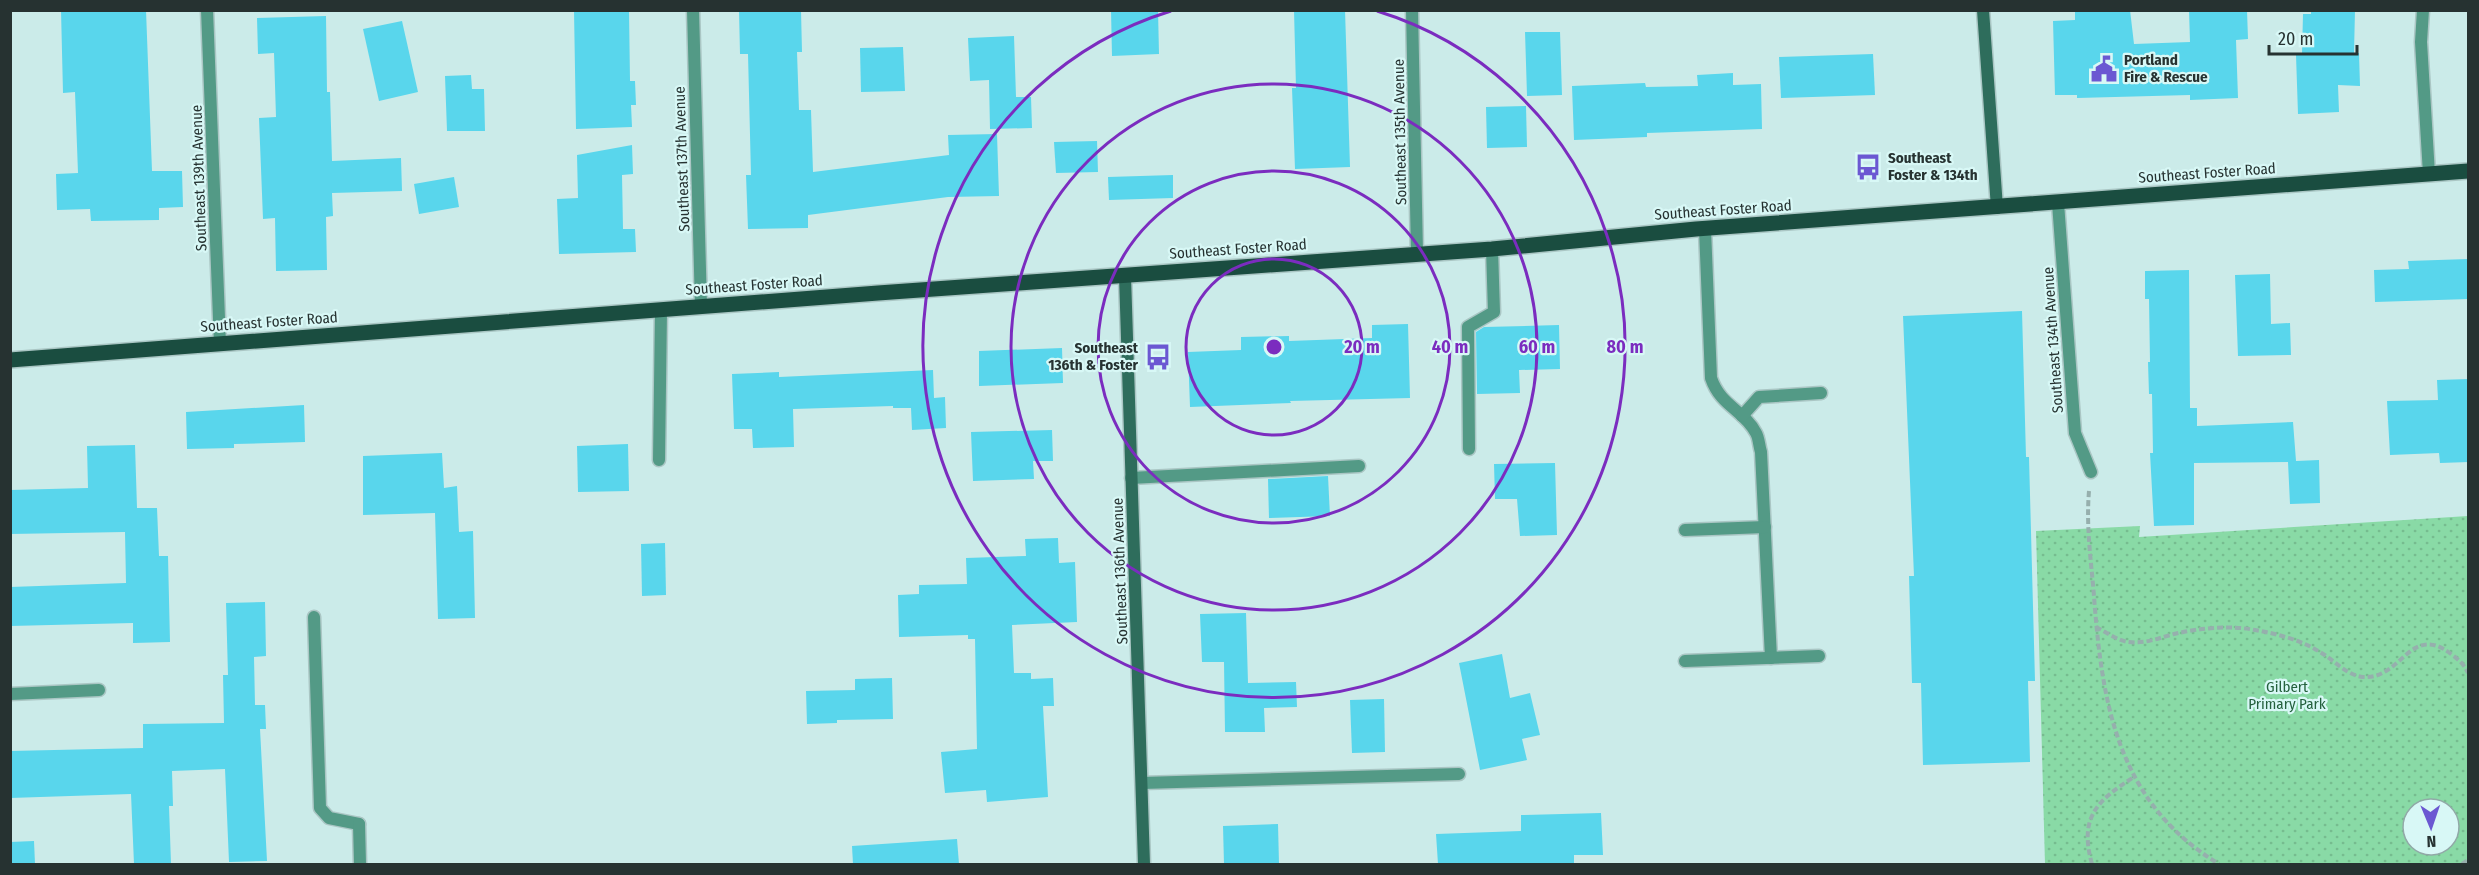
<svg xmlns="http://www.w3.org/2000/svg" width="2479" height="875" viewBox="0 0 2479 875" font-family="'Fira Sans Condensed',sans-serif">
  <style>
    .grass { fill: url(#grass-dots); fill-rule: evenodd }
    .building { fill: #59d6ec }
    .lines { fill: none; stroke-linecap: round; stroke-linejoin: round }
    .lane-casing { stroke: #aac6c4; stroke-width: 15 }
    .street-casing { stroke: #aac6c4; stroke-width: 15 }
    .secondary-casing { stroke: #aac6c4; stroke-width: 15 }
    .primary-casing { stroke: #aac6c4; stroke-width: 18 }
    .path { stroke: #96afad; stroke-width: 4; stroke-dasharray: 6 3; stroke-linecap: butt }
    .lane { stroke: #539a86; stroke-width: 12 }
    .street { stroke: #539a86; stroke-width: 12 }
    .secondary { stroke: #2e6d5c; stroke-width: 12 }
    .primary { stroke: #1a4d40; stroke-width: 15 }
    .ring { fill: none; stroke: #7b2cbf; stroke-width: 3 }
    .labels { text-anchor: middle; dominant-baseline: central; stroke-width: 4.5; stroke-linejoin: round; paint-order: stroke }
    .poi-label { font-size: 15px; font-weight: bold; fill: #263231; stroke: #d8f8f6; text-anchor: start }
    .street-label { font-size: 15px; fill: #263231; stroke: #d8f8f6 }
    .park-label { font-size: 15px; fill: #24613d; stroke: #d8f8f6 }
    .centre { fill: #7b2cbf; stroke: #d8f8f6; stroke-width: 3 }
    .ring-label { font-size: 18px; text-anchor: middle; font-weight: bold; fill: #7b2cbf; stroke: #d8f8f6; stroke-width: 4.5; stroke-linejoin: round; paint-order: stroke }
  </style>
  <defs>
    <pattern id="grass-dots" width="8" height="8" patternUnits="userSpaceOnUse" patternTransform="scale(1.5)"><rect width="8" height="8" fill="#89daa6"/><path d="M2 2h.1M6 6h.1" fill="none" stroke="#76bc8f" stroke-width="1.8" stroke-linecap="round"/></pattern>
  </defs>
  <rect width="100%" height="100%" fill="#cbebe9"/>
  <path class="grass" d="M2468,516V864H2045L2036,531L2140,526L2139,537ZM2413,809H2449V845H2413Z"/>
  <g class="building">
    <path d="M61,10H146L152,171H182L183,207L159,208V220L91,221L90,209L57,210L56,174L78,173L75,92L63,93Z"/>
    <path d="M574,10H629L630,81H635L636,105H631L632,127L576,129Z"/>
    <path d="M739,10H801L802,52H797L799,110H811L813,172L949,155L948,135L997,134L999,196L948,197L808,215V228L748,229L746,175H751L748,54H740Z"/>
    <path d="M1111,10H1158L1159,54L1112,56Z"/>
    <path d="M1294,10H1345L1350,167L1295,169L1292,88H1296Z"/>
    <path d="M2075,10H2130L2134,44L2190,42L2189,10H2247L2248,39L2236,40L2238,98L2190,100V95L2077,98V95H2055L2053,21L2075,20Z"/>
    <path d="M2311,10H2355L2354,53H2359L2360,86L2338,85L2339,112L2298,114L2296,55L2302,54L2303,14H2311Z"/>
    <path d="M326,16L327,92H330L332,161L401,158L402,191L332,193L333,216L326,217L327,270L276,271L275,218L263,219L259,118L276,117L274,53L258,54L257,18Z"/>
    <path d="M402,21L418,92L379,101L363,29Z"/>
    <path d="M1525,32H1560L1562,95L1527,96Z"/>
    <path d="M1014,36L1016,97H1031L1032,128L990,129L989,80L970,81L968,38Z"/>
    <path d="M903,47L905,91L861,92L860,48Z"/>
    <path d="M1873,54L1875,95L1781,98L1779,57Z"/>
    <path d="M1733,73V85L1761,84L1762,129L1647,133V137L1574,140L1572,86L1645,83L1646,87L1698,86L1697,75Z"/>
    <path d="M471,75L472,89H484L485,131H447L445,76Z"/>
    <path d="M1526,106L1527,147L1487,148L1486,107Z"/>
    <path d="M1097,141L1098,172L1056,173L1054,142Z"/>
    <path d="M632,145L633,174L622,175L623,229H635L636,252L559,254L557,199L578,198L577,155Z"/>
    <path d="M1173,175V198L1109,200L1108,177Z"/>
    <path d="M454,177L459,207L419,214L414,184Z"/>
    <path d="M2468,259L2469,299L2375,302L2374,270L2409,269L2408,261Z"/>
    <path d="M2189,270L2190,408H2197V426L2293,422L2296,461L2319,460L2320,503L2290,504L2288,462L2194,463V525L2154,526L2150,453H2153L2152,394H2149L2148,362H2150L2149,299H2145V271Z"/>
    <path d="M2270,274L2271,324L2290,323L2291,355L2238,356L2235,275Z"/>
    <path d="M2022,311L2026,457H2029L2035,681H2028L2030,762L1923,765L1921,683H1912L1909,576H1914L1903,316Z"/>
    <path d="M1408,324L1410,398L1290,401L1291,403L1190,407L1188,352L1241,350V337L1289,336V341L1372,338V325Z"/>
    <path d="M1559,325L1560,369L1519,370L1520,393L1477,394L1476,332L1484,327Z"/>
    <path d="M1062,348L1063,383L979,386V351Z"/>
    <path d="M933,370L934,398L945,397L946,428L912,430L911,408H893V406L793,409L794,447L753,448L752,429H734L732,374L779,372V377Z"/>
    <path d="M2469,379V462L2440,463L2439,453L2390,455L2387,401L2438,400L2437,380Z"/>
    <path d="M304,405L305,442L234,444V448L187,449L186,412Z"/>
    <path d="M1052,430L1053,461H1033L1034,479L973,481L971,432Z"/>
    <path d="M628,444L629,491L578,492L577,446Z"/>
    <path d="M135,445L137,508H157L159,556H168L170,642L133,643V623L10,626V587L126,583L125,532L10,534V490L88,488L87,446Z"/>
    <path d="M442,453L444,488L457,486L459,532L473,531L475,618L438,619L435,513L363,515V456Z"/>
    <path d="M1555,463L1557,535L1520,536L1517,499H1495L1494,464Z"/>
    <path d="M1328,476L1330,516L1269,518L1268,479Z"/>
    <path d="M1058,538L1059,563L1075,562L1077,622L1012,625L1014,673H1031V679L1053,678L1054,706H1043L1048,797L987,802L986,790L945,793L941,752L977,749L975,639H968V635L899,637L898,595L919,594V585L967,584L966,558L1026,556L1025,539Z"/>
    <path d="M665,543L666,595L642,596L641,544Z"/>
    <path d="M265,602L266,656L254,657L255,705H265L266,729H260L267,861L229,862L225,769L172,771L173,806H169L171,864H134L131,794L10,798V751L143,748V724L224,723L223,675H228L226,603Z"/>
    <path d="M1246,613L1248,683L1296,682L1297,707L1264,708L1265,732H1225L1224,662H1202L1200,614Z"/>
    <path d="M1502,654L1510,698L1530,693L1540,735L1522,739L1527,760L1480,770L1459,663Z"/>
    <path d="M892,678L893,719L837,720V723L807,724L806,691L855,690V679Z"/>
    <path d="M1384,699L1385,752L1352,753L1350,700Z"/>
    <path d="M1601,813L1603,855H1574V864H1438L1436,834L1521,831V815Z"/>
    <path d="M1278,824L1279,864H1224L1223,826Z"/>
    <path d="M957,839L959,864H853L852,846Z"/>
    <path d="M34,841L35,864H10V842Z"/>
  </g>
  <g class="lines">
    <g class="lane-casing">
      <g id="lane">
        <path d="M1705,229L1711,378C1721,407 1743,409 1756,433C1759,438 1759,446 1761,452L1771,658"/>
        <path d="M1742,416L1759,397L1821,393"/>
        <path d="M1469,449L1468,327L1494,312L1492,249"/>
        <path d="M659,460L661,310"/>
        <path d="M1131,478L1359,466"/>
        <path d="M1685,530L1765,527"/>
        <path d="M314,617L320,808L329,818L359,824"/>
        <path d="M1685,661L1819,656"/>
        <path d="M1142,783L1459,774"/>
      </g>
    </g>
    <g class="street-casing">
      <g id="street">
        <path d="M207,10L220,344"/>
        <path d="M693,10L701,307"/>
        <path d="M1412,10L1417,253"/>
        <path d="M2423,10L2421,42L2429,174"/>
        <path d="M2058,203L2075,433L2091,472"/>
        <path d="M10,694L99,690"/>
        <path d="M359,824L360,864"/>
      </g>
    </g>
    <g class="secondary-casing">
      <g id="secondary">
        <path d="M1983,10L1997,208"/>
        <path d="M1125,276L1144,864"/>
      </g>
    </g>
    <g class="primary-casing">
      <path id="primary" d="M10,360L878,293L1492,249L1696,229L2468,171"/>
    </g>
    <g class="path">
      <path d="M2089,491C2086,528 2091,559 2094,596C2102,705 2118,803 2219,864"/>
      <path d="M2096,627C2106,632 2118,641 2129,642C2145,644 2159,638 2174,634C2200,628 2229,625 2255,630C2278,634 2301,640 2320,652C2334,660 2346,675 2363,677C2402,680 2410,622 2451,654C2459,660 2464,664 2468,673"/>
      <path d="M2092,864C2079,818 2096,801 2134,777"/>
      <path d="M2462,864L2468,860"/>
    </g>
    <use href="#lane" class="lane"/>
    <use href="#street" class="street"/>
    <use href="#secondary" class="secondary"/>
    <use href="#primary" class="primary"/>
  </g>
  <g class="ring">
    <circle cx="1274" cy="347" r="88"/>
    <circle cx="1274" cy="347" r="176"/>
    <circle cx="1274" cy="347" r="263"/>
    <path d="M1377 11A351 351 0 1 1 1171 11"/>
  </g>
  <defs>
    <g id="civic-bare" transform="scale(2.07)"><path d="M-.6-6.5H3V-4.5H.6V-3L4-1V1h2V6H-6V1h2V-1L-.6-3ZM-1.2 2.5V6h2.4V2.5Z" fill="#6b58d2" stroke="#d8f8f6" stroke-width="2.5" paint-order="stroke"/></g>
    <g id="bus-bare" transform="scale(2.07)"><path d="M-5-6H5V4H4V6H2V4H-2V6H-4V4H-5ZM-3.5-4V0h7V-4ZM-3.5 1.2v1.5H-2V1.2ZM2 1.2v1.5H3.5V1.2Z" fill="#6b58d2" stroke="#d8f8f6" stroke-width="2.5" paint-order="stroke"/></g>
  </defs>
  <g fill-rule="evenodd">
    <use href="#civic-bare" x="2104" y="69"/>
    <use href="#bus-bare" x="1868" y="167"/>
    <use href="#bus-bare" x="1158" y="357"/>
  </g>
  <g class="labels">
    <g class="poi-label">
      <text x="2124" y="60">Portland<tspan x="2124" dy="17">Fire &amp; Rescue</tspan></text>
      <text x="1888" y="158">Southeast<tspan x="1888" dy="17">Foster &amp; 134th</tspan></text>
      <text x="1138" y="348" text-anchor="end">Southeast<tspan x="1138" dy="17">136th &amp; Foster</tspan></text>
    </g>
    <g class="street-label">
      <text transform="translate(1400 132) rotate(-91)">Southeast 135th Avenue</text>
      <text transform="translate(682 159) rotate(-92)">Southeast 137th Avenue</text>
      <text transform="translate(2207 173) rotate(-4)">Southeast Foster Road</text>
      <text transform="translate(199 178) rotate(-92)">Southeast 139th Avenue</text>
      <text transform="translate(1723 210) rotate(-4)">Southeast Foster Road</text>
      <text transform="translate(1238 249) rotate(-4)">Southeast Foster Road</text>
      <text transform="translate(754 285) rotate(-4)">Southeast Foster Road</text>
      <text transform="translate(269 322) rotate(-4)">Southeast Foster Road</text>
      <text transform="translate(2053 340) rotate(-94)">Southeast 134th Avenue</text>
      <text transform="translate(1120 571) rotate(-92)">Southeast 136th Avenue</text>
    </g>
    <g class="park-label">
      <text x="2287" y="687">Gilbert<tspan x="2287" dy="17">Primary Park</tspan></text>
    </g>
  </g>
  <circle cx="1274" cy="347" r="9" class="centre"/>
  <g class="ring-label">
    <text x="1362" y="353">20 m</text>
    <text x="1450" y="353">40 m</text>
    <text x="1537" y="353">60 m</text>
    <text x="1625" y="353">80 m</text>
  </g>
  <rect width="2479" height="875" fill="none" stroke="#263231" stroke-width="24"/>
  <g transform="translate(2431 827) rotate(178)"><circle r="28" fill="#d8f8f6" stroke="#91a9a7" stroke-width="1.5"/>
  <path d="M0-4.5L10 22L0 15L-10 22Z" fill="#6b58d2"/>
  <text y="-9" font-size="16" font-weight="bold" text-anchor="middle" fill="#263231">N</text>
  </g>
  <path d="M2269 45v9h88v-9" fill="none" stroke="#263231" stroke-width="3"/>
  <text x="2278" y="45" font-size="18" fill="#263231" stroke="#d8f8f6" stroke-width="4.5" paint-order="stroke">20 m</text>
</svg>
